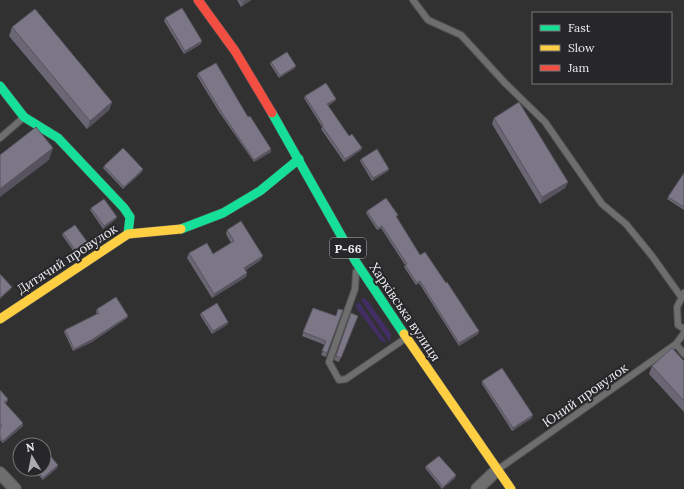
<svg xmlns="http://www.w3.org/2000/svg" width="684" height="489" viewBox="0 0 684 489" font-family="Lora,serif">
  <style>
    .green { fill: #432e63 }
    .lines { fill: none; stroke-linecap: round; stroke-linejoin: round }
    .lane-casing { stroke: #505050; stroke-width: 8 }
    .street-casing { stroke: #505050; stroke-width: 14 }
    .fast-casing { stroke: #505050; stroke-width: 10 }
    .slow-casing { stroke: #505050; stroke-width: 10 }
    .jam-casing { stroke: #505050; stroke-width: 10 }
    .lane { stroke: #6e6e6f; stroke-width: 6 }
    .street { stroke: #6e6e6f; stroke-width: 12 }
    .fast { stroke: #16e098; stroke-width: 9 }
    .slow { stroke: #ffcf43; stroke-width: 9 }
    .jam { stroke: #f24e42; stroke-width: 9 }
    .wall { fill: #6b6674 }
    .shaded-wall { fill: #57535e }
    .building { fill: #7c7787; stroke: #57535e }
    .labels { text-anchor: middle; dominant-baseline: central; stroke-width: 4; stroke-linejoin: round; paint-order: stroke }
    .shield { fill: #272629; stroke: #b1b0b2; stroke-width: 1 }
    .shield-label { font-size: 12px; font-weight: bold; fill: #ecebed }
    .street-label { font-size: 13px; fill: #ecebed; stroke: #272629 }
  </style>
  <rect width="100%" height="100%" fill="#313132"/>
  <g class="green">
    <path d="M363,298L367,300L391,334L390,342L361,300Z"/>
    <path d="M359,302L387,343L381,341L357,309L356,305Z"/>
  </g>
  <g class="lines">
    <g class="lane-casing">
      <g id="lane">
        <path d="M413,0L428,20L461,35L505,83L545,122L602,204L626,224L652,256L682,298"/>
        <path d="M0,138L23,118"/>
        <path d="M356,272L355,289L329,362L339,380L346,379L403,340"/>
        <path d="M684,293L677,307L678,325L684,329"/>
        <path d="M676,344L684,333"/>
        <path d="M500,468L676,344L684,354"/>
      </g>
    </g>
    <g class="street-casing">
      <g id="street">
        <path d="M0,473L15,489"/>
        <path d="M477,489L497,470"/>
      </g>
    </g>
    <g class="fast-casing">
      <g id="fast">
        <path d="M0,86L24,117L58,138L124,208L130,217L128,234"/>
        <path d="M272,113L356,262L404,334"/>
        <path d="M181,229L223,213L260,191L299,159"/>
      </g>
    </g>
    <g class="slow-casing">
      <g id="slow">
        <path d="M0,319L128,234L181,229"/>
        <path d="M404,334L511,489"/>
      </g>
    </g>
    <g class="jam-casing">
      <path id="jam" d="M198,0L235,51L272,113"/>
    </g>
    <use href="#lane" class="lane"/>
    <use href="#street" class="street"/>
    <use href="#fast" class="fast"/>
    <use href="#slow" class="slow"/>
    <use href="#jam" class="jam"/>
  </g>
  <g class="wall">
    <path d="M237,0H251L241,7Z"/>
    <path d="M165,18L201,44L184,54L164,21Z"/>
    <path d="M12,27L112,102L109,110L87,129L9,36Z"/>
    <path d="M271,62L295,68L279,78L270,64Z"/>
    <path d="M198,73L248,117L271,149V152L254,162L219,112L197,76Z"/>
    <path d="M305,96L336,99L335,101L328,106L349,136L361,150L344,162L321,129L322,127L304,98Z"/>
    <path d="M494,118L568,182L565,188L540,204L492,124Z"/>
    <path d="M361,159L388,171L372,181L360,161Z"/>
    <path d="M104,166L142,172L123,189L103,168Z"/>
    <path d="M684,173V210L667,199L668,197Z"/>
    <path d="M91,208L116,219L103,229L90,210Z"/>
    <path d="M367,211L398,215L396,218L420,255L479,331L478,334L459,346L419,283L416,285L404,267L405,265L381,228L377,230L366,213Z"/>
    <path d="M227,230L261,260L246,270L247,273L246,277L212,298L187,258L189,253L213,254L231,243L226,234Z"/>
    <path d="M63,233L88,246H83L74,252L62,235Z"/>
    <path d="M313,308L336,316L343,310L326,357L321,355L325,345L302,336Z"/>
    <path d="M97,309L128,316L127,318L92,342L73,351L64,332L65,330L97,314L96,312Z"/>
    <path d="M201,313L228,324L212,334L200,315Z"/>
    <path d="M351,313L358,316L339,362L334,360Z"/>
    <path d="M684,361V412L649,374L652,366Z"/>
    <path d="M482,381L532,418L512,431L482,384Z"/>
    <path d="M0,390L8,399L7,402L5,403L23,426L3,443L0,440Z"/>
    <path d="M58,465L57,468L43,480L33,469H44Z"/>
    <path d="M426,466L456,475L455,478L442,489L425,468Z"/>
  </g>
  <g class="shaded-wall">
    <path d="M246,0H251L241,7L243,2Z"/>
    <path d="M202,41L201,44L184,54L185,51Z"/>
    <path d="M296,66L295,68L279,78L280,76Z"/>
    <path d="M336,99L335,101L326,107L327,104Z"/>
    <path d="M112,102L109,110L87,129L90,121Z"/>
    <path d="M53,148L49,160L0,197V189Z"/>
    <path d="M362,148L361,150L344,162L345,159Z"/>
    <path d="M271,149V152L254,162V160Z"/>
    <path d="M143,169L142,172L123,189L124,187Z"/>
    <path d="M389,169L388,171L372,181L373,178Z"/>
    <path d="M568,182L565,188L540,204L542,197Z"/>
    <path d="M117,217L116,219L103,229L104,226Z"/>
    <path d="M84,243H88V246H83L74,252L75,250Z"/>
    <path d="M263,256L261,260L242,272L244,268Z"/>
    <path d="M247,273L246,277L212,298L214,294Z"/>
    <path d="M12,287L11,289L0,299V298Z"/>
    <path d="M128,316L127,318L92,342L73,351L74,349Z"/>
    <path d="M228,322V324L212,334L213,331Z"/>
    <path d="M479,331L478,334L459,346V343Z"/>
    <path d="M533,415L532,418L512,431L513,428Z"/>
    <path d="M23,423V426L3,443V441Z"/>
    <path d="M58,465L57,468L43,480V478Z"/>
    <path d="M456,475L455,478L442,489L443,487Z"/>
  </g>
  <g class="building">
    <path d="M241,0H246L243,2Z"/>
    <path d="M182,8L202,41L185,51L165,18Z"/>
    <path d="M35,9L112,102L90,121L12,27Z"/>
    <path d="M287,52L296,66L280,76L271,62Z"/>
    <path d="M216,63L248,117L250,116L271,149L254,160L220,110L198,73Z"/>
    <path d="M326,83L336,99L327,104L349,136L352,134L362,148L345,159L322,126L323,125L305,96Z"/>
    <path d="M519,102L568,182L542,197L494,118Z"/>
    <path d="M36,127L53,148L0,189V155Z"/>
    <path d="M123,148L143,169L124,187L104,166Z"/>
    <path d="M377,149L389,169L373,178L361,159Z"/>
    <path d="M684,173V207L668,197Z"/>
    <path d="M386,198L398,215L396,216L420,255L425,252L446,283L447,282L479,331L459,343L420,281L417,283L405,265L407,264L382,226L378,228L367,211Z"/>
    <path d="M104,199L117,217L104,226L91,208Z"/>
    <path d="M241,221L263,256L244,268L247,273L214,294L189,253L207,243L213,254L234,241L227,230Z"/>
    <path d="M75,225L88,243H84L75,250L63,233Z"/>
    <path d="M0,274L12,287L0,298Z"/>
    <path d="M116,297L128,316L93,339L74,349L65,330L99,313L97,309Z"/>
    <path d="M217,303L228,322L213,331L201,313Z"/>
    <path d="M313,308L336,316L338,309L343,310L327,353L322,351L326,341L303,332Z"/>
    <path d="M351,313L358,316L341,358L336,356Z"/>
    <path d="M672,348L684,361V401L652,366Z"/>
    <path d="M502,368L533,415L513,428L482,381Z"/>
    <path d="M0,390L8,399L4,402L23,423L3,441L0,437V427L2,426L0,423Z"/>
    <path d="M45,450L58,465L43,478L36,469H44V451Z"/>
    <path d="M439,456L456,475L443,487L426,466Z"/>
  </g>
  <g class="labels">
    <rect class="shield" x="330" y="238" width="36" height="20" rx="3"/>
    <g class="shield-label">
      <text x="348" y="248">Р-66</text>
    </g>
    <g class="street-label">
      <text transform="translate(67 259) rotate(-33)">Дитячий провулок</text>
      <text transform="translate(405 312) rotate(56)">Харківська вулиця</text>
      <text transform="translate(585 395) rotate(-35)">Юний провулок</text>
    </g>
  </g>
  <rect x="532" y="12" width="140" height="72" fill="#272629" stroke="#767577"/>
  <rect x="540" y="25" width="20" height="6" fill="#16e098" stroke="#767577"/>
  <text x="568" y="32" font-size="12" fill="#ecebed">Fast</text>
  <rect x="540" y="45" width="20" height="6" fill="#ffcf43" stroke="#767577"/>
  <text x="568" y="52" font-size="12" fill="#ecebed">Slow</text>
  <rect x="540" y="65" width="20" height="6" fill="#f24e42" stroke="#767577"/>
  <text x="568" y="72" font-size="12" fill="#ecebed">Jam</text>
  <g transform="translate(32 457) rotate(350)"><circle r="19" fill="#272629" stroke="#767577"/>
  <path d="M0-3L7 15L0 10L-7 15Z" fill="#abaaac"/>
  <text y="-6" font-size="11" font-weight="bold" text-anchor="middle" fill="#ecebed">N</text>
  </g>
</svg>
